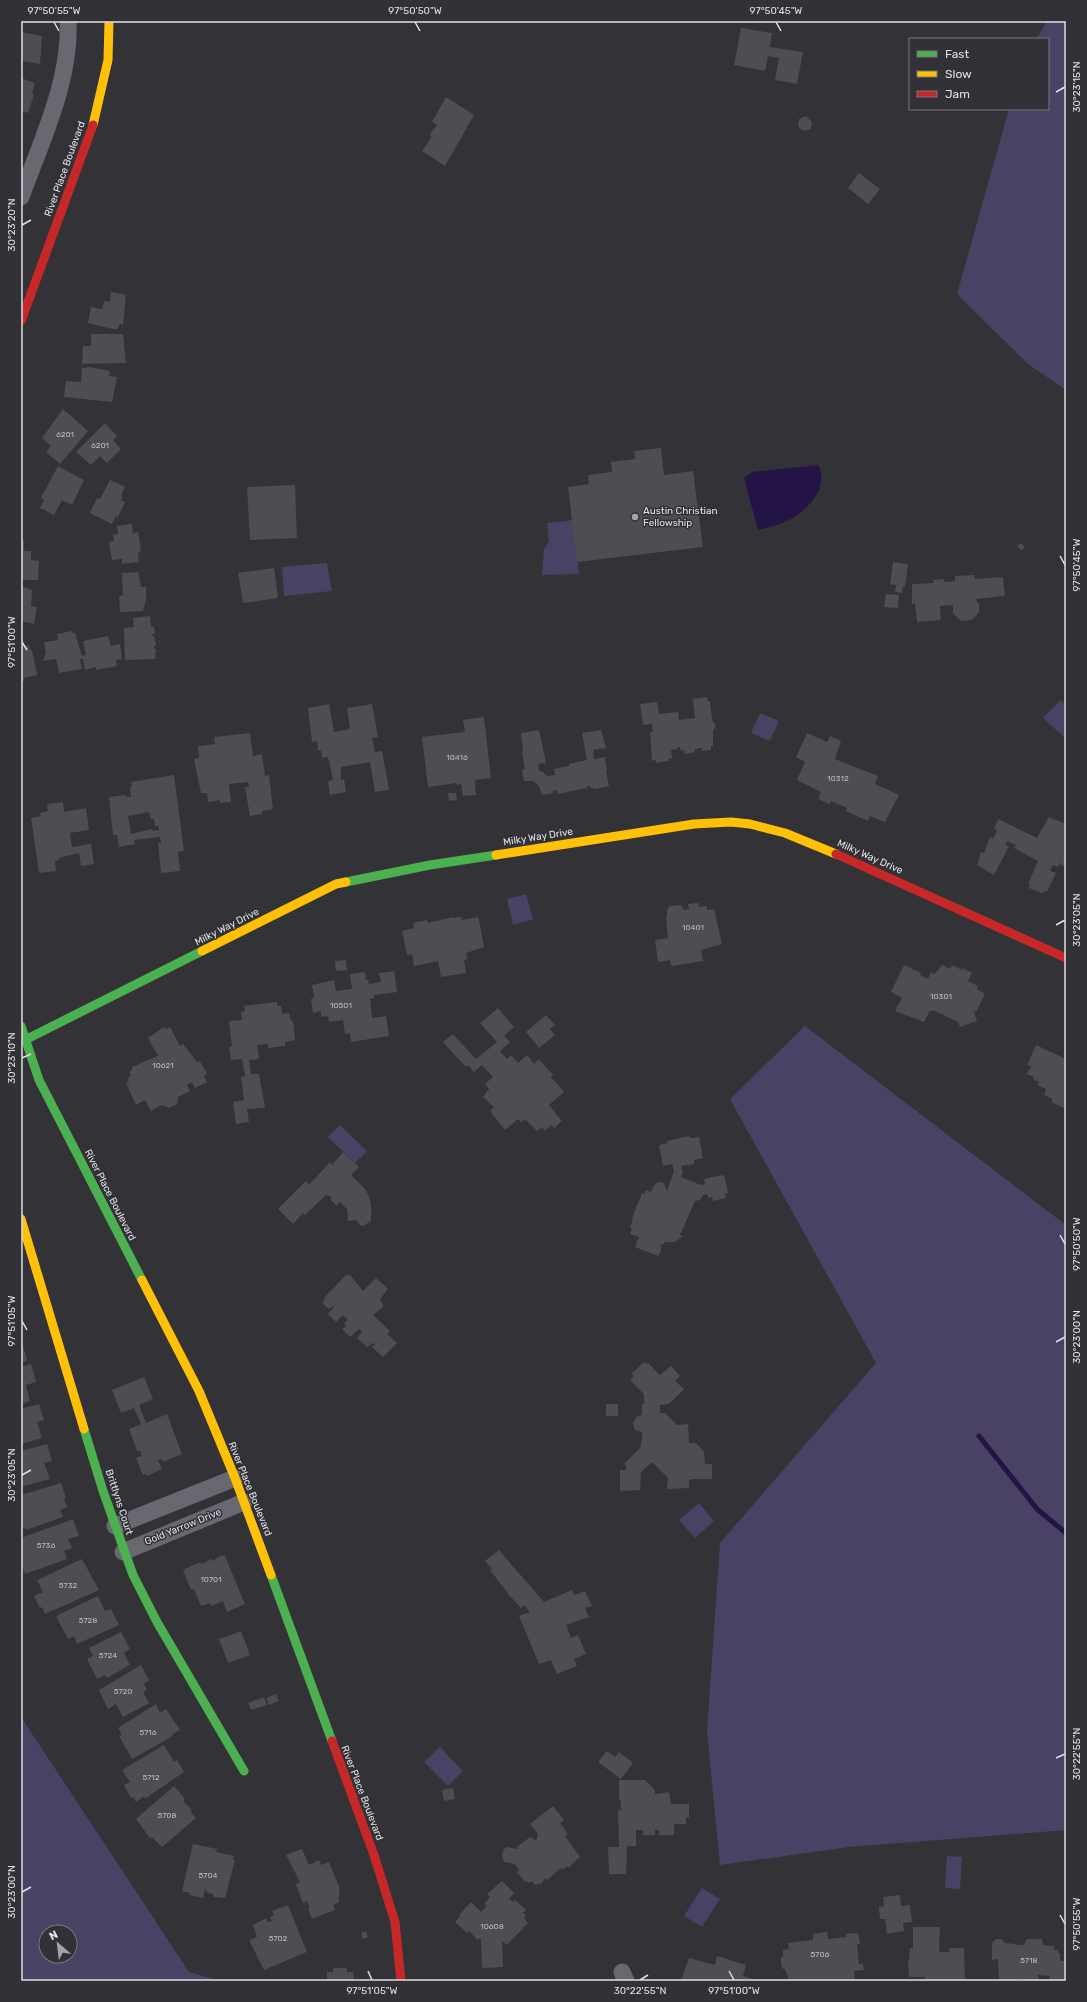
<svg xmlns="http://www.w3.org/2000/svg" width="1087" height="2002" viewBox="0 0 1087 2002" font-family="Rubik,sans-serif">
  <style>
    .green { fill: #494264; fill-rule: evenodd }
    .water { fill: #241445 }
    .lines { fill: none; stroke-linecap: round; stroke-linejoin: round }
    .stream { stroke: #241445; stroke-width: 5 }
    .building { fill: #4e4d51; fill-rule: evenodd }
    .street { stroke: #696871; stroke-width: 17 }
    .fast { stroke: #4caf50; stroke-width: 9 }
    .slow { stroke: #ffc107; stroke-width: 9 }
    .jam { stroke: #c62828; stroke-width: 9 }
    .ticks { fill: none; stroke: #e0dfe3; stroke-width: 1.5 }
    .poi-dot { fill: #a3a2a7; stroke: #323138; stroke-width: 1.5 }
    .labels { text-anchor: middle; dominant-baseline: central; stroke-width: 3; stroke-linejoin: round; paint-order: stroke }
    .number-label { font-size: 8px; fill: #bcbabe }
    .street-label { font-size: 10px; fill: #e0dfe3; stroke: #323138 }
    .poi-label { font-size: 10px; fill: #e0dfe3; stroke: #323138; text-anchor: start }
    .neatline { fill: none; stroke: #e0dfe3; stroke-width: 1.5 }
    .ticks-label { font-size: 10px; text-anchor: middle; fill: #e0dfe3 }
  </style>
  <rect width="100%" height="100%" fill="#333237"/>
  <g class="green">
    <path d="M1047,21H1066V390L1028,364L957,294L1009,109H1048V39H1036Z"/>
    <path d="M574,520L579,574L542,575L544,549L549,541L547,523Z"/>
    <path d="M327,563L332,591L284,596L282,567Z"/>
    <path d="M1061,700L1066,705V739L1043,718Z"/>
    <path d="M760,713L779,721L770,741L751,733Z"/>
    <path d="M526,894L533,919L513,925L507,899Z"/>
    <path d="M805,1026L1066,1225V1830L849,1847L720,1865L707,1731L720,1543L876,1363L730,1099Z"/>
    <path d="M340,1125L367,1151L355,1163L328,1137Z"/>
    <path d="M699,1503L714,1521L695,1538L679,1520Z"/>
    <path d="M21,1717L189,1972L221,1981H21ZM46,1932H70V1956H46Z"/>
    <path d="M440,1747L463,1771L448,1786L424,1762Z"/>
    <path d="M947,1856L962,1857L960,1889L945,1888Z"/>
    <path d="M702,1888L720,1899L702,1927L684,1916Z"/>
  </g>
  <path class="water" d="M818,465C831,489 804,515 782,523C775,526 766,528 758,530L744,478L752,472Z"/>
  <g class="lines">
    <path class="stream" d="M979,1436L1037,1509L1066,1533"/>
  </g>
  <g class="building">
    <path d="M741,28L772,33L770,47L803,52L797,84L775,80L779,58L768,56L765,71L734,65Z"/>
    <path d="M21,32L42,36L40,64L21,61Z"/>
    <path d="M21,78L35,83L32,94L34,95L28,113L21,111Z"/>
    <path d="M446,97L474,115L445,166L422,151L431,138L430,134L437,125L432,122Z"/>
    <path d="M806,116L812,122L811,129L803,131L798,126L799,119Z"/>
    <path d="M859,173L880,189L868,204L848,188Z"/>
    <path d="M111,292L126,295L123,325L120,324L117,330L88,323L91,307L102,309L104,301L110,302Z"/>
    <path d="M91,334H123L126,363L82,364L83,346H91Z"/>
    <path d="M89,367L110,371L109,376L117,377L112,402L64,397L66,381L81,382L82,368Z"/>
    <path d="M63,409L88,431L60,464L46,452L51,446L42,438Z"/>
    <path d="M105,423L117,436L113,440L121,449L107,463L100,456L91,465L76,452Z"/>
    <path d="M661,448L664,475L693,471L703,547L577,562L568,487L589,484L588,475L612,472L611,462L635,459L634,451Z"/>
    <path d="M58,466L84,480L72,505L62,500L54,515L40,508L44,500L41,498Z"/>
    <path d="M110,480L125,487L121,496L123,497L121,500L125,502L118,517L116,516L112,524L90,513L97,498L100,499Z"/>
    <path d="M295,485L297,538L250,540L247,487Z"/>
    <path d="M132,524L133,533L138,532L141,551L138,552L139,562L122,564V559L112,560L109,542L114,541L113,535L118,534L117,526Z"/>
    <path d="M21,540H24V551H31V560L39,561L38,580H21Z"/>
    <path d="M1021,543L1025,547L1022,550L1017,546Z"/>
    <path d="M893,562L908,564L905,587L903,586L902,593L895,592L896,585L890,584Z"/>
    <path d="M274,568L278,598L243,603L238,573Z"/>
    <path d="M138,572L141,587H146V600L143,611L120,612L119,596L123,595L122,573Z"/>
    <path d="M974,575L975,579L1003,577L1005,596L975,599L979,604V612L972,620L961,621L953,613V605L940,606L941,620L917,622L915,603L912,604V584L934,583L933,580L944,579V582L955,581V576Z"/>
    <path d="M21,586L32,590L31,606L37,607L34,624L21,621Z"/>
    <path d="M886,594L899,595L898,608L884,607Z"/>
    <path d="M150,616L151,627H154L155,634H152V636H154L156,646H154V649H156L155,659L125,660L124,628L134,627L133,618Z"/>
    <path d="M72,631L73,633H75L82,656L86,655L83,641L108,636L111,646L120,644L122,659L116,660L117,666L96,670V667L85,670L83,659H80L82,669L59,673L56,659L43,661L46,652L44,642L58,640L57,634Z"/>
    <path d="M23,639L24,646L29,645L30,650H32L37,675L24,678V681H21V640Z"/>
    <path d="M707,697L708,701H710L712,720L716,726L713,731V746H711V750L702,751V748H699L694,750L695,752L685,754L684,750L681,751L680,747H677V749L671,750L672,758L668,759L669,761L656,763V760L652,761L650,732H653L652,724L643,725L640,704L657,702L659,714L678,712L679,720L695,718L693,699Z"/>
    <path d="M329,704L334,732L350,729L347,708L372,704L378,737L372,738L375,752L382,751L389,790L375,792L370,762L341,767V780L344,779L346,792L330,795L328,781L333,780L328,757L322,758L321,750L318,751L317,741L312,742L308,708Z"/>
    <path d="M484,717L491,778L475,780L476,795L463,796L461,784L457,785V783L428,787L422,737L465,732L463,720Z"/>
    <path d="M539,730L546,763L538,764L539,771L543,772L547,776L555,775L554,769L569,766V764L587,760L582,733L601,730L606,748L593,750L594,759L607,757L605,759L607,770L606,771L609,786L595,789L591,788L590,786H587V788L558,794L557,790L553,791V793L542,795L539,786L533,781H524L522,770L525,769L522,752L523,751L521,733Z"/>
    <path d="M250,733L253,756L262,754L265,776L269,775L273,809L262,811V814L250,816L245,787H249L248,782L229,784L231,802L220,803V800L208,802L207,793H201L194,759L199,758L198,746L215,744L214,737Z"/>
    <path d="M807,733L827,742L830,736L841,741L835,759L878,776L875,784L899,795L885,822L870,816L868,821L846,811L847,808L831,801L830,804L818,799L821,792L797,780L805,762L796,757Z"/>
    <path d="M174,775L184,851L178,852L180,871L161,873L158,843H161L160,837L134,840L135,844L119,847L117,835H113L109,797L126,795V797H131L130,787H132L131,782ZM149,812L151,819H154L155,826H158L159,830L153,831L152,829L131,834L128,816Z"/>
    <path d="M448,793H456L457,800L449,801Z"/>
    <path d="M63,802L64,812L86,808L89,830L70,833L72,847L91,844L94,864L81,866L79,853L59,858V860L55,861L56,871L39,873L31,818L41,816L40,813L48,811L47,804Z"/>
    <path d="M1049,817L1066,824V867L1060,864L1062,859L1058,867L1053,865L1050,871L1056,873L1047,892L1044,891L1043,894L1029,888L1030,885L1028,884L1038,861L1014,848L1016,845L1007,841L1005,845L1009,846L994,875L977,865L981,852L984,853L990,837L993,839L997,830L994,829L998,819L1037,838Z"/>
    <path d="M698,903L699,907L707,906V910L714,909L722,944L701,950L703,961L673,966L671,965L670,960L658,962L655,940L668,938L666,916H667V910L670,906L681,905L684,910L689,909L688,904Z"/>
    <path d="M453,917V918L461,917L462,920L478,917L479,920L484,947L466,953L468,959L464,960L466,973L441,977L438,961L414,966L412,954L407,955L402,931L414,928L413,923L427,920L428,923Z"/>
    <path d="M346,960L347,970L336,971L335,961Z"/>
    <path d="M904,965L921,973L920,975L928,979L931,972L935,974L942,965L950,969L952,965L962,970L963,968L972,973L968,981L978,986L977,989L985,994L976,1012L973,1010L977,1021L960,1027L958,1022L933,1010L929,1012L924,1022L895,1011L902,998L891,992Z"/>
    <path d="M394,971L397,992L374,995V998L370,999L372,1018L386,1016L389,1036L351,1042L350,1033L345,1034L343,1020L329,1022L328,1016L321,1017V1011L313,1013L311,999L314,998L312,985L334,980L336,991L352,989L350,974L365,972L366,980H368L369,984L381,982L379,973Z"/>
    <path d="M277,1002V1006H281L282,1014L289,1013L291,1021H293L295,1040L285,1042V1046L268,1048V1044L257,1045L259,1059L249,1060L251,1074H259L265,1108L247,1109L249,1122L236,1124L233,1102L244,1100L241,1077L245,1076L242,1059L231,1060L229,1047L232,1046L229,1021L242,1020L241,1012L245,1011L244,1006Z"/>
    <path d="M498,1008L514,1027L504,1036L510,1042L500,1051L507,1059L511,1055L518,1063L527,1055L534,1064L539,1059L553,1075L551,1077L564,1092L549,1105L562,1121L554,1128L552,1125L545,1131L542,1127L537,1131L525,1119L521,1122L518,1119L505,1130L490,1111L494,1107L483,1097L489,1089L485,1084L493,1077L482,1065L474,1072L468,1065L466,1067L443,1042L453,1034L476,1059L497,1042L480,1023Z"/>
    <path d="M546,1015L555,1025L550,1029L555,1035L539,1048L526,1032Z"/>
    <path d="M164,1027L166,1029L170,1027L180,1046L183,1044L197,1062L200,1061L207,1074L204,1076L207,1082L195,1088L192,1082L187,1085L190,1091L178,1097L177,1104L169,1108L162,1105L151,1111L145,1100L136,1105L126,1083L129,1082L127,1078L131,1076L129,1072L132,1070V1067L158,1056L148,1038Z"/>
    <path d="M1036,1045L1066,1059V1109L1051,1102L1053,1099L1044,1095L1046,1089L1037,1085L1039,1082L1033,1079L1034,1077L1027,1074L1031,1066L1027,1065Z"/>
    <path d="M689,1136L690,1138L699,1137L703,1158L694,1160V1164L681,1166L683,1172L681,1177L701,1185L705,1184L704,1180L707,1178L724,1175L728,1193L725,1194L726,1198L713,1201L712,1197L708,1198L707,1194L703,1195L700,1200L695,1201L680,1235L683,1236L675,1242H665L663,1245L661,1244V1251L658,1256L635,1247L639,1237L630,1234L632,1229L630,1228L633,1218H632L642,1193L644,1194L646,1190L651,1192L655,1184L660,1182L664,1183L667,1191L674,1171L672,1164L663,1166L659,1145L668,1143L667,1141Z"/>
    <path d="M343,1152L359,1167L351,1175L366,1190L371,1203V1221L363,1226L360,1225L356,1220L348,1221L347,1209L340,1202L337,1206L330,1199L332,1197L326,1195L305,1215L303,1213L293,1224L278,1209L306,1181L309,1185L330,1162L332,1165Z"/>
    <path d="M349,1274L363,1291L376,1278L388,1289L380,1299L382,1302L383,1307L373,1315L390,1331L387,1334L397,1343L383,1357L372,1347L375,1344L373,1343L367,1347L357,1338L362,1332L359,1329L350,1337L342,1329L346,1326L344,1323L348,1320L343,1315L336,1322L328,1314L334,1307L333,1306L329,1309L322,1303L325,1299L324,1298L346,1275L348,1276Z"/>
    <path d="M21,1339L27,1360L21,1364Z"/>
    <path d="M644,1362L647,1364L648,1363L660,1375L671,1366L680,1376L675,1381L684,1389L669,1404L660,1405V1413H665L677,1425L688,1424L689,1443H696L704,1452L705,1464H712V1479H692L689,1481V1488L667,1489L668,1478L652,1462L641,1472L640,1490L621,1491L620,1489V1470H626V1466L624,1464L640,1448L642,1439V1432L635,1430L633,1423L636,1417L642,1415V1404H644V1394L630,1380L634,1376L631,1374Z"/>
    <path d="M31,1364L36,1382L26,1385L30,1401L21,1404V1367Z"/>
    <path d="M144,1377L153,1399L139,1405L146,1423L167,1414L182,1454L163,1462L162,1459L158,1460L162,1469L147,1476L146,1474L143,1475L136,1458L142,1456L140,1451H137L129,1429L141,1424L134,1408L121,1413L112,1390Z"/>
    <path d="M39,1404L44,1420L37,1422L42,1438L21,1444V1409Z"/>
    <rect x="606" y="1404" width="12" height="12"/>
    <path d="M47,1444L52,1461L44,1463L50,1479L21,1487V1451Z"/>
    <path d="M61,1483L66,1498L64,1499L67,1507L60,1510L63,1517L26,1530L25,1528L21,1529V1495Z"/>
    <path d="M73,1519L79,1536L68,1539L72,1548L64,1551L67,1559L25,1574L21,1562V1549H23L21,1538Z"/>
    <path d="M499,1550L544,1602L572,1590L574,1595L585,1591L592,1606L585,1608L589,1617L566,1625L571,1638L578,1635L586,1654L574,1659L577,1666L557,1674L551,1660L539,1664L519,1616L530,1612L524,1605L521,1608L509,1595L490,1570L492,1569L485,1561Z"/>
    <path d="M222,1555L225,1556L245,1604L227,1612L223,1601L211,1606L210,1603L201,1606L194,1589L191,1590L183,1570L200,1562L202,1564L211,1559L212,1561Z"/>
    <path d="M82,1559L99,1590L45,1614L42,1607L40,1608L34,1596L43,1592L37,1580Z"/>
    <path d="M98,1596L105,1611L111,1609L119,1625L77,1644L74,1636L68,1639L56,1616Z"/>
    <path d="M241,1631L250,1655L228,1663L219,1639Z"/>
    <path d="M121,1632L130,1649L124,1653L130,1665L107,1678L105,1675L97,1679L87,1659L93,1656L89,1648Z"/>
    <path d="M141,1665L149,1680L144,1684L147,1690L143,1692L149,1703L123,1717L116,1704L108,1709L99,1690Z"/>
    <path d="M276,1694L279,1701L269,1705L266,1698Z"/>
    <path d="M264,1697L267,1705L251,1710L248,1703Z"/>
    <path d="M156,1704L160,1713L166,1709L180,1730L172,1734L173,1736L132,1759L119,1736L122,1735L118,1728Z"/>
    <path d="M164,1745L174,1762L177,1760L184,1772L146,1798L143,1797L136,1802L133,1797L131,1798L124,1785L130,1782L122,1770Z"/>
    <path d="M607,1751L615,1757L619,1752L633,1763L621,1779L598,1762Z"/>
    <path d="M619,1780H645L655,1790V1794L669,1792L671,1804H689V1818L686,1817V1824H674V1835H659V1830H655V1835H643V1830H636V1846H627L626,1874H609L608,1847H619L618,1810L621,1811V1800H619Z"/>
    <path d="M174,1786L185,1799L183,1801L192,1810L190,1811L196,1818L162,1847L152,1837L150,1838L136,1819Z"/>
    <path d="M453,1788L455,1799L444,1801L442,1790Z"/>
    <path d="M553,1806L564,1820L560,1823L568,1834L565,1836L580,1857L568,1868L567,1866L563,1870L561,1868L547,1880L545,1878L542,1883L535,1885L532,1881L529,1883L527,1881L525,1882L517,1872L519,1870L515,1864L504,1862L502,1856L503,1851L506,1847L519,1849L517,1847L530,1837L536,1841L538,1834L530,1824Z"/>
    <path d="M193,1844L217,1849L216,1852L234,1856L233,1860H235L225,1898L214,1897L213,1894L206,1892V1889H205L203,1898L189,1895L190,1893L182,1891Z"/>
    <path d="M302,1849L309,1865L319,1860L321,1865L329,1862L339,1887V1902L333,1905L335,1910L312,1919L308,1909L310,1908L307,1901L303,1903L296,1884L300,1882L286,1855Z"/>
    <path d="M502,1881L514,1893L509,1899L513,1902L515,1900L526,1910L523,1913L526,1915L524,1918L528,1923L507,1945L502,1941L503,1967L482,1968L481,1939L480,1938L478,1940L469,1931L467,1933L455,1922L460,1916L459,1915L471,1902L481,1912L486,1907L485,1903L490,1897L487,1894Z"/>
    <path d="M900,1895L901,1906L910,1905L912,1922L903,1923L904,1931L887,1934L885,1919H880L879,1907L884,1906L883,1897Z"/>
    <path d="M288,1905L307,1952L264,1970L249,1940L257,1937L253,1925L266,1918L268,1922L272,1921L270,1917L274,1915L272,1911Z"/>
    <path d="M913,1927H940L939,1952H950L949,1948H964L965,1981H925V1977H909L908,1960H909L910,1948H913Z"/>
    <path d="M366,1931L368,1937L363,1939L361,1933Z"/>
    <path d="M827,1932L828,1939L846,1937V1934L858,1933L860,1944H857L859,1964H863L864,1970L854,1971L855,1981H789L785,1969H783L781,1965V1958L783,1957V1950L789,1949L788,1943L813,1940V1934Z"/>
    <path d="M996,1939H1001L1005,1943L1016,1944V1945H1024L1027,1939H1042L1043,1945L1054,1946V1950H1058V1953H1060V1961H1066V1981H1050V1976L1038,1975V1981H1025L1023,1979L999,1981L998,1959L992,1960V1943Z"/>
    <path d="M717,1956L746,1965L743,1976L759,1981H681L689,1958L715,1965Z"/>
    <path d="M333,1968H347V1972H353L354,1981H327V1972H333Z"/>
  </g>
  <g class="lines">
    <g class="street">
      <path d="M21,197C41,142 71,80 68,21"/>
      <path d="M115,1526L235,1478"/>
      <path d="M123,1552L244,1502"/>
      <path d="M622,1972L626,1981"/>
    </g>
    <g class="fast">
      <path d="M346,882L430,865L496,855"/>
      <path d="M21,1026L39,1080L142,1280"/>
      <path d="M25,1040L202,951"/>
      <path d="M84,1429L103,1491L133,1575L157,1622L244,1771"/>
      <path d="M271,1575L332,1741"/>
    </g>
    <g class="slow">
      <path d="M93,125L108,60L109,21"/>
      <path d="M496,855L694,824L731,822L750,824L785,833L836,854"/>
      <path d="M202,951L336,884L346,882"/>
      <path d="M21,1219L84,1429"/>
      <path d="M142,1280L199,1391L235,1478L271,1575"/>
    </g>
    <g class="jam">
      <path d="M21,321L93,125"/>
      <path d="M836,854L1066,958"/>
      <path d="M332,1741L374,1855L395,1922L401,1981"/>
    </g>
  </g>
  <path class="ticks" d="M54,22L59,31M415,22L420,31M776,22L781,31M1056,92L1065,87M22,225L31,220M1060,556L1065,565M22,642L27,650M1056,925L1065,920M22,1058L31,1054M1060,1235L1065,1244M22,1321L27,1330M1056,1342L1065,1337M22,1475L31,1470M1056,1758L1065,1754M22,1892L31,1887M1060,1915L1065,1924M368,1971L372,1980M729,1971L734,1980M640,1980L648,1975"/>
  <circle class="poi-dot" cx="635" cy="517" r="4"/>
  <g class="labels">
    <g class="number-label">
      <text x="65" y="434">6201</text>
      <text x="100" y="445">6201</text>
      <text x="457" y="757">10416</text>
      <text x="838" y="778">10312</text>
      <text x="693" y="927">10401</text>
      <text x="941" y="996">10301</text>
      <text x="341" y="1005">10501</text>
      <text x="163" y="1065">10621</text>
      <text x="46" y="1545">5736</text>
      <text x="211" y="1579">10701</text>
      <text x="68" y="1585">5732</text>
      <text x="88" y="1620">5728</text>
      <text x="108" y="1655">5724</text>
      <text x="123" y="1691">5720</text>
      <text x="148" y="1732">5716</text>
      <text x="151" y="1777">5712</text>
      <text x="167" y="1815">5708</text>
      <text x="208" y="1875">5704</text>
      <text x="492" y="1926">10608</text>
      <text x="278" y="1938">5702</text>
      <text x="820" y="1954">5706</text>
      <text x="1029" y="1960">5718</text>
    </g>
    <g class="street-label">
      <text transform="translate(65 169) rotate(-70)">River Place Boulevard</text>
      <text transform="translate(538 837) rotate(-9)">Milky Way Drive</text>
      <text transform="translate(870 857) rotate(24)">Milky Way Drive</text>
      <text transform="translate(227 927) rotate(-27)">Milky Way Drive</text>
      <text transform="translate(110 1195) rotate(63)">River Place Boulevard</text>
      <text transform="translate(250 1489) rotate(68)">River Place Boulevard</text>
      <text transform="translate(119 1502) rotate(72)">Brittlyns Court</text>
      <text transform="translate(183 1527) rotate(-22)">Gold Yarrow Drive</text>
      <text transform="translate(362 1793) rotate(69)">River Place Boulevard</text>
    </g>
    <g class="poi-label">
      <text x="643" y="511">Austin Christian<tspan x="643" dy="12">Fellowship</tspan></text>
    </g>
  </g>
  <rect width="1087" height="2002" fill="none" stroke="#323138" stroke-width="44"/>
  <rect x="909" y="38" width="140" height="72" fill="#323138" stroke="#78777c"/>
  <rect x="917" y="51" width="20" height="6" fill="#4caf50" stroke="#78777c"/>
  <text x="945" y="58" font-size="12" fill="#e0dfe3">Fast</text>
  <rect x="917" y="71" width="20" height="6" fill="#ffc107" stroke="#78777c"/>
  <text x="945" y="78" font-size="12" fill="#e0dfe3">Slow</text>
  <rect x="917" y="91" width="20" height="6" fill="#c62828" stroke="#78777c"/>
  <text x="945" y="98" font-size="12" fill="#e0dfe3">Jam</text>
  <g transform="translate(58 1944) rotate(332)"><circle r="19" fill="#323138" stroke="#78777c"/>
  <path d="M0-3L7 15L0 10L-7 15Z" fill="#a3a2a7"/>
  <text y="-6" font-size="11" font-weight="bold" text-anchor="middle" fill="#e0dfe3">N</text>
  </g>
  <rect x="22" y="22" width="1043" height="1958" class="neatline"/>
  <g class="ticks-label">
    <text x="54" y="14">97°50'55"W</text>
    <text x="415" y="14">97°50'50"W</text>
    <text x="776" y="14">97°50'45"W</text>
    <text transform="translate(1076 87) rotate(-90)" y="4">30°23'15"N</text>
    <text transform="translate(11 225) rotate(-90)" y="4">30°23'20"N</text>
    <text transform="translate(1076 565) rotate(-90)" y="4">97°50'45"W</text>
    <text transform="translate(11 642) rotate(-90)" y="4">97°51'00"W</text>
    <text transform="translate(1076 920) rotate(-90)" y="4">30°23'05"N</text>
    <text transform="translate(11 1058) rotate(-90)" y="4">30°23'10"N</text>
    <text transform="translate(1076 1244) rotate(-90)" y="4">97°50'50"W</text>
    <text transform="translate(11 1321) rotate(-90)" y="4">97°51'05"W</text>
    <text transform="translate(1076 1337) rotate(-90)" y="4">30°23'00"N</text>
    <text transform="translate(11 1475) rotate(-90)" y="4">30°23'05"N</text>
    <text transform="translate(1076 1754) rotate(-90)" y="4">30°22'55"N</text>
    <text transform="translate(11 1892) rotate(-90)" y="4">30°23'00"N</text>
    <text transform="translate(1076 1924) rotate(-90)" y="4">97°50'55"W</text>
    <text x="372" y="1994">97°51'05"W</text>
    <text x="640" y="1994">30°22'55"N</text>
    <text x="734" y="1994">97°51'00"W</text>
  </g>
</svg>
